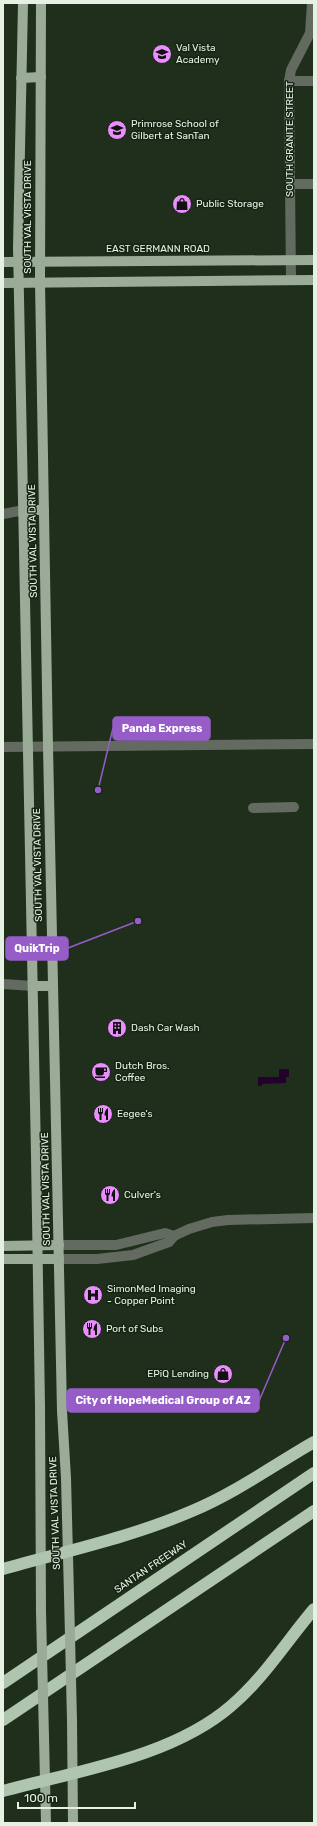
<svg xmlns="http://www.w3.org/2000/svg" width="317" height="1826" viewBox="0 0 317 1826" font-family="Rubik,sans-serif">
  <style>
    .water { fill: #24002c }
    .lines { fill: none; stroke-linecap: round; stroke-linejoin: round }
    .minor { stroke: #636b61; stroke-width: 10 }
    .major { stroke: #9aac97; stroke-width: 10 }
    .highway { stroke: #b0c5ad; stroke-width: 12 }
    .major-bridge { stroke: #9aac97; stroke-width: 10 }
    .labels { text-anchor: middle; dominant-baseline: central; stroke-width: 3; stroke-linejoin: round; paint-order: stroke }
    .poi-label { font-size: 10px; fill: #e6f1e4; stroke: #152513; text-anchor: start }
    .street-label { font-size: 10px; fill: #e6f1e4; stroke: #152513 }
    .leader { fill: none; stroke: #965dc8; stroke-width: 1.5 }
    .callout-dot { fill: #965dc8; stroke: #152513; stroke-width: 1.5 }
    .callout { fill: #965dc8; stroke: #965dc8; stroke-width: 1.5 }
    .callout-label { font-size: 11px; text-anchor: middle; font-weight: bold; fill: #fff }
  </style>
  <rect width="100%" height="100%" fill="#1f2f1c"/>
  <path class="water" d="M279,1069H289V1077H286V1083L262,1084V1086H258V1077H279Z"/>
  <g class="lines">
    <g class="minor">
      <path d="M289,81H314"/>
      <path d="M290,184H314"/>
      <path d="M291,280L289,81L291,70L310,33L312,3"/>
      <path d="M3,514L24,510"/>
      <path d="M3,747L314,744"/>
      <path d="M253,808L294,807"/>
      <path d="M3,984L33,986"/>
      <path d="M59,1245H116L165,1233L174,1236"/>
      <path d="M59,1259H97L133,1255L169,1242L174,1236L189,1229L212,1222L228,1220L314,1218"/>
    </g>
    <g class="major">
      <path d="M23,3L18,247L36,1155L40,1406L41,1612"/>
      <path d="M41,3L40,282L48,747L62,1411L66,1478L69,1595"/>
      <path d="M21,78L41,77"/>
      <path d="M3,262L314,260"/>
      <path d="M3,283L314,280"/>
      <path d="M24,510H44"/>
      <path d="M33,986H53"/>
      <path d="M3,1246L59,1245"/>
      <path d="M3,1259H59"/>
      <path d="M72,1721L73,1823"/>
      <path d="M44,1737L46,1823"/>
    </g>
    <g class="highway">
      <path d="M3,1569C66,1551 132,1537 192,1511C235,1493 274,1465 314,1442"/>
      <path d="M3,1683L314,1473"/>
      <path d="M3,1720L314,1511"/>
      <path d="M3,1791C77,1771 172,1757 231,1706C264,1678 286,1642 314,1609"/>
    </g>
    <g class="major-bridge">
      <path d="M69,1595L72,1721"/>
      <path d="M41,1612L44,1737"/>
    </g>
  </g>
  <defs>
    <g id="school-disc" transform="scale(1)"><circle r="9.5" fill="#ea8dfd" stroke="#152513"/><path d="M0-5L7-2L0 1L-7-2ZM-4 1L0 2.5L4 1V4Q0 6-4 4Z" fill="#111"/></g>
    <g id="shop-disc" transform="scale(1)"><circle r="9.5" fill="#ea8dfd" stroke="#152513"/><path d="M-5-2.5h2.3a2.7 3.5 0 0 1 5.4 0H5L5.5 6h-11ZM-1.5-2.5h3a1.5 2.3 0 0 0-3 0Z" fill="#111"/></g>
    <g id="building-disc" transform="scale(1)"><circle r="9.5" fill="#ea8dfd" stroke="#152513"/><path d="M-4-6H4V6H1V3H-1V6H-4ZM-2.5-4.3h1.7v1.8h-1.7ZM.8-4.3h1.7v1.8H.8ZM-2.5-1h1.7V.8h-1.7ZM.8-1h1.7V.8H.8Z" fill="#111"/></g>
    <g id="cafe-disc" transform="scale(1)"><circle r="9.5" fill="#ea8dfd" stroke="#152513"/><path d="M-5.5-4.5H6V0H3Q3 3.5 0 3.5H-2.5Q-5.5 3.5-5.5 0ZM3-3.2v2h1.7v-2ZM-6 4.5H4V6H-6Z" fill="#111"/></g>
    <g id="restaurant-disc" transform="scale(1)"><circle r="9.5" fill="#ea8dfd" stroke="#152513"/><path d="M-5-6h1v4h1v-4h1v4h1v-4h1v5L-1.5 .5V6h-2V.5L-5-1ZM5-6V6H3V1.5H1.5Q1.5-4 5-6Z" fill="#111"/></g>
    <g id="hospital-disc" transform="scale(1)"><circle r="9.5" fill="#ea8dfd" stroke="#152513"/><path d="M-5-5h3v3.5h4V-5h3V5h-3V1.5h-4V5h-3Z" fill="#111"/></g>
  </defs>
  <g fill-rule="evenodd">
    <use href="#school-disc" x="162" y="54"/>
    <use href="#school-disc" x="117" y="130"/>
    <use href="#shop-disc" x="182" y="204"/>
    <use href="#building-disc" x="117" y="1028"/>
    <use href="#cafe-disc" x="101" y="1072"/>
    <use href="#restaurant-disc" x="103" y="1114"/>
    <use href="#restaurant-disc" x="110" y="1195"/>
    <use href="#hospital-disc" x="93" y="1295"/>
    <use href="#restaurant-disc" x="92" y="1329"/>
    <use href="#shop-disc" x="223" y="1374"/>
  </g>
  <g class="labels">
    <g class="poi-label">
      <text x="176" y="48">Val Vista<tspan x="176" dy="12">Academy</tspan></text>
      <text x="131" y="124">Primrose School of<tspan x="131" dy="12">Gilbert at SanTan</tspan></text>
      <text x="196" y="204">Public Storage</text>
      <text x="131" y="1028">Dash Car Wash</text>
      <text x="115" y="1066">Dutch Bros.<tspan x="115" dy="12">Coffee</tspan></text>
      <text x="117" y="1114">Eegee's</text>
      <text x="124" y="1195">Culver's</text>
      <text x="107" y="1289">SimonMed Imaging<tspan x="107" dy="12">- Copper Point</tspan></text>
      <text x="106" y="1329">Port of Subs</text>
      <text x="209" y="1374" text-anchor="end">EPiQ Lending</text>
    </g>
    <g class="street-label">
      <text transform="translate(290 139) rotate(-90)">SOUTH GRANITE STREET</text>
      <text transform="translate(28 217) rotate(-90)">SOUTH VAL VISTA DRIVE</text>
      <text x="158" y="249">EAST GERMANN ROAD</text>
      <text transform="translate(33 541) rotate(-91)">SOUTH VAL VISTA DRIVE</text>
      <text transform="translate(38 865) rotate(-91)">SOUTH VAL VISTA DRIVE</text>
      <text transform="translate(46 1189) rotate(-91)">SOUTH VAL VISTA DRIVE</text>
      <text transform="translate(55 1513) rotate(-92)">SOUTH VAL VISTA DRIVE</text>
      <text transform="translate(151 1567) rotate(-34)">SANTAN FREEWAY</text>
    </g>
  </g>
  <path class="leader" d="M98 790L113 728M138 921L68 948M286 1338L259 1401"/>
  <g class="callout-dot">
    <circle cx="98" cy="790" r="4"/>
    <circle cx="138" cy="921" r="4"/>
    <circle cx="286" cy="1338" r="4"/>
  </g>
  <g class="callout">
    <rect x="113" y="717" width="97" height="23" rx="4"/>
    <rect x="6" y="937" width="62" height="23" rx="4"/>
    <rect x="67" y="1389" width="192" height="23" rx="4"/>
  </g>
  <g class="callout-label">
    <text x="162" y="732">Panda Express</text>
    <text x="37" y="952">QuikTrip</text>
    <text x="163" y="1404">City of HopeMedical Group of AZ</text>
  </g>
  <rect width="317" height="1826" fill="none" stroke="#e6f1e4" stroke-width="8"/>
  <path d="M18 1802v6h117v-6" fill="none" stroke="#e6f1e4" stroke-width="2"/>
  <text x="24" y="1802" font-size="12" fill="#e6f1e4" stroke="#152513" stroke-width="3" paint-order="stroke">100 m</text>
</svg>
